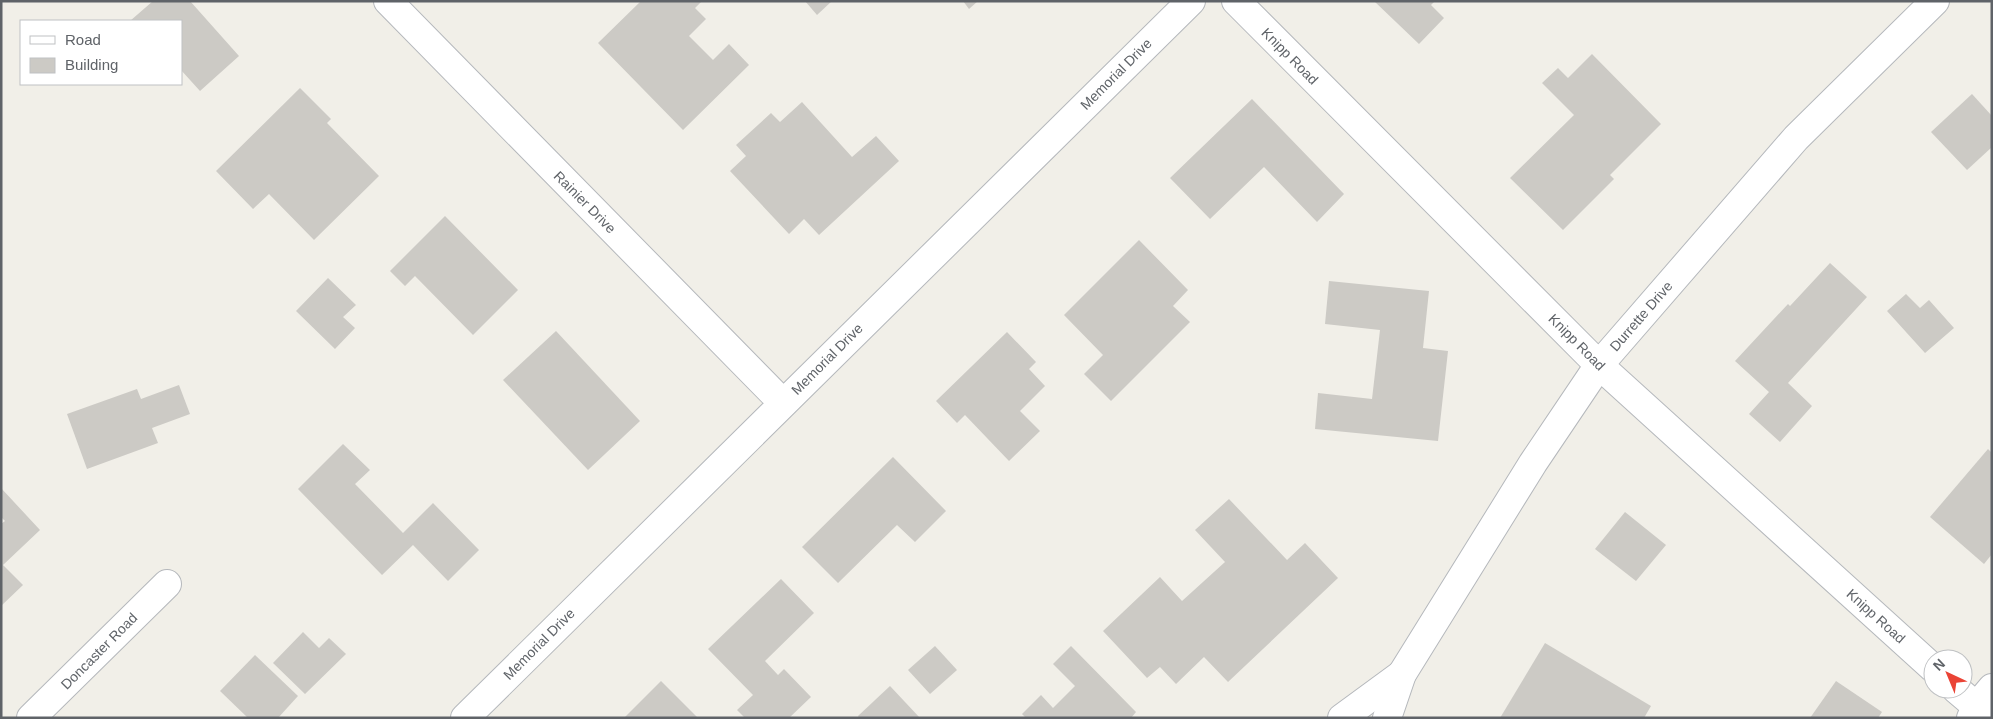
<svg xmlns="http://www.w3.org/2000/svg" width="1993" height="719" viewBox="0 0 1993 719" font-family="Arial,sans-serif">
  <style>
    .building { fill: #cccac5 }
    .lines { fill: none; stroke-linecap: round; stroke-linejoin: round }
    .minor-casing { stroke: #b5b8bc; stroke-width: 30 }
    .tertiary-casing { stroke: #b5b8bc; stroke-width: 30 }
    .minor { stroke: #fff; stroke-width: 28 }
    .tertiary { stroke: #fff; stroke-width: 28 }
    .labels { text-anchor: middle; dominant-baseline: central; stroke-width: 4.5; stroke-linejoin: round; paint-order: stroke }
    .street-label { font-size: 14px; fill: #5f6368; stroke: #fff }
  </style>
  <rect width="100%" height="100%" fill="#f1efe8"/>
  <g class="building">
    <path d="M153,1H190L239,56L200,91L181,70V21H130Z"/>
    <path d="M641,1H702L695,8L706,19L689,36L713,60L729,44L749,65L683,130L598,43Z"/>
    <path d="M805,1H832L817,15Z"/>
    <path d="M963,1H978L969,9Z"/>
    <path d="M1374,1H1435L1431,5L1444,18L1419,44Z"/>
    <path d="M1592,54L1661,124L1610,175L1614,179L1563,230L1510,178L1574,115L1542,83L1558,68L1568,78Z"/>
    <path d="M300,88L331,119L327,123L379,176L314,240L269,194L253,209L216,171Z"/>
    <path d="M1972,94L1992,116V147L1967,170L1931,132Z"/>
    <path d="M1252,99L1344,194L1317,222L1264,167L1210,219L1170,178Z"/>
    <path d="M802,102L852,157L876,136L899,161L819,235L804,219L789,234L730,171L746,156L736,145L771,113L780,122Z"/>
    <path d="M445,216L518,290L473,335L415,276L405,286L390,271Z"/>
    <path d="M1139,240L1188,290L1173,306L1190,322L1111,401L1084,374L1103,355L1064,315Z"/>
    <path d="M1830,263L1867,297L1788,383L1812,406L1780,442L1749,414L1769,392L1735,361L1788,304L1790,306Z"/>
    <path d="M328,278L356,305L343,317L355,328L335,349L296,311Z"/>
    <path d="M1329,281L1429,291L1423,348L1448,351L1438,441L1315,429L1318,393L1372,399L1380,330L1325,324Z"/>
    <path d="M1906,294L1920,308L1929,300L1954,328L1925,353L1887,311Z"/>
    <path d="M556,331L640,421L588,470L503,380Z"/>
    <path d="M1007,332L1036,362L1029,369L1045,386L1020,411L1040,431L1009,461L965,415L957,423L936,401Z"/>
    <path d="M179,385L190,414L152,428L158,443L87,469L67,414L137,389L141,399Z"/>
    <path d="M343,444L370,470L355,484L403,533L433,503L479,550L448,581L413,545L382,575L298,489Z"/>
    <path d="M1988,449L1992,453V554L1984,564L1930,517Z"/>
    <path d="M893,457L946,511L915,542L897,525L838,583L802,547Z"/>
    <path d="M1,488L40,530L3,565L23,585L1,606V524L5,521L1,517Z"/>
    <path d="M1229,499L1287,560L1305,543L1338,578L1228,682L1204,657L1176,684L1160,667L1147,678L1103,631L1160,577L1182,601L1225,562L1195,530Z"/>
    <path d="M1625,512L1666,545L1636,581L1595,549Z"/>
    <path d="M781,579L814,613L765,661L778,675L784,669L811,697L789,718H745L737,710L753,695L708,649Z"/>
    <path d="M303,632L319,648L329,638L346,654L305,694L273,663Z"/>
    <path d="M1545,643L1651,706L1644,718H1500Z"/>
    <path d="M935,646L957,670L930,694L908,670Z"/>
    <path d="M1071,646L1136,712L1131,718H1026L1022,714L1041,695L1053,708L1075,686L1053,664Z"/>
    <path d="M255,655L298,696L278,718H248L220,691Z"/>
    <path d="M661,681L698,718H624Z"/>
    <path d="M1836,681L1882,712L1878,718H1810Z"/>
    <path d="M890,686L920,718H859L858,716Z"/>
  </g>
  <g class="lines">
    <g class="minor-casing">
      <g id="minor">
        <path d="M388,1L783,403"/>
        <path d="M1236,1L1599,365L1933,668"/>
        <path d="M1956,689L1990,718"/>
        <path d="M31,718L167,584"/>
        <path d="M1342,718L1402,674"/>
        <path d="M1387,718L1402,674L1533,463L1599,365L1796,138L1935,1"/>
        <path d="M1971,718L1976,707L1992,688"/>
      </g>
    </g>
    <g class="tertiary-casing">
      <path id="tertiary" d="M465,718L1191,1"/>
    </g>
    <use href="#minor" class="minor"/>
    <use href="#tertiary" class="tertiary"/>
  </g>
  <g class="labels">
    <g class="street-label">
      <text transform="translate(1290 56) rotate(45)">Knipp Road</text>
      <text transform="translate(1116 74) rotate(-45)">Memorial Drive</text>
      <text transform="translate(585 202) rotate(45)">Rainier Drive</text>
      <text transform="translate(1641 316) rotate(-49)">Durrette Drive</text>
      <text transform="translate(1577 342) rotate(45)">Knipp Road</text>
      <text transform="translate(827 359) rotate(-45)">Memorial Drive</text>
      <text transform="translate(1876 616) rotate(42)">Knipp Road</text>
      <text transform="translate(539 644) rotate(-45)">Memorial Drive</text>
      <text transform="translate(99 651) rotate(-45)">Doncaster Road</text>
    </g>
  </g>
  <rect width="1993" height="719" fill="none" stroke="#5f6368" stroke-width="5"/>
  <rect x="20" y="20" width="162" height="65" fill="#ffffff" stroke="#bfc1c3"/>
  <rect x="30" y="36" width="25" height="8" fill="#ffffff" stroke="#bfc1c3"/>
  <text x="65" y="45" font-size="15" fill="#5f6368">Road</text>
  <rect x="30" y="58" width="25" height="15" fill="#cccac5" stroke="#bfc1c3"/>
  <text x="65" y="70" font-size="15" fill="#5f6368">Building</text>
  <g transform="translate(1948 674) rotate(316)"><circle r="24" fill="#ffffff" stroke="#bfc1c3"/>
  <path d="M0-4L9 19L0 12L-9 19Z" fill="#ea4335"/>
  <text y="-8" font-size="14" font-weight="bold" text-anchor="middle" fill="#5f6368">N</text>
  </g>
</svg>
